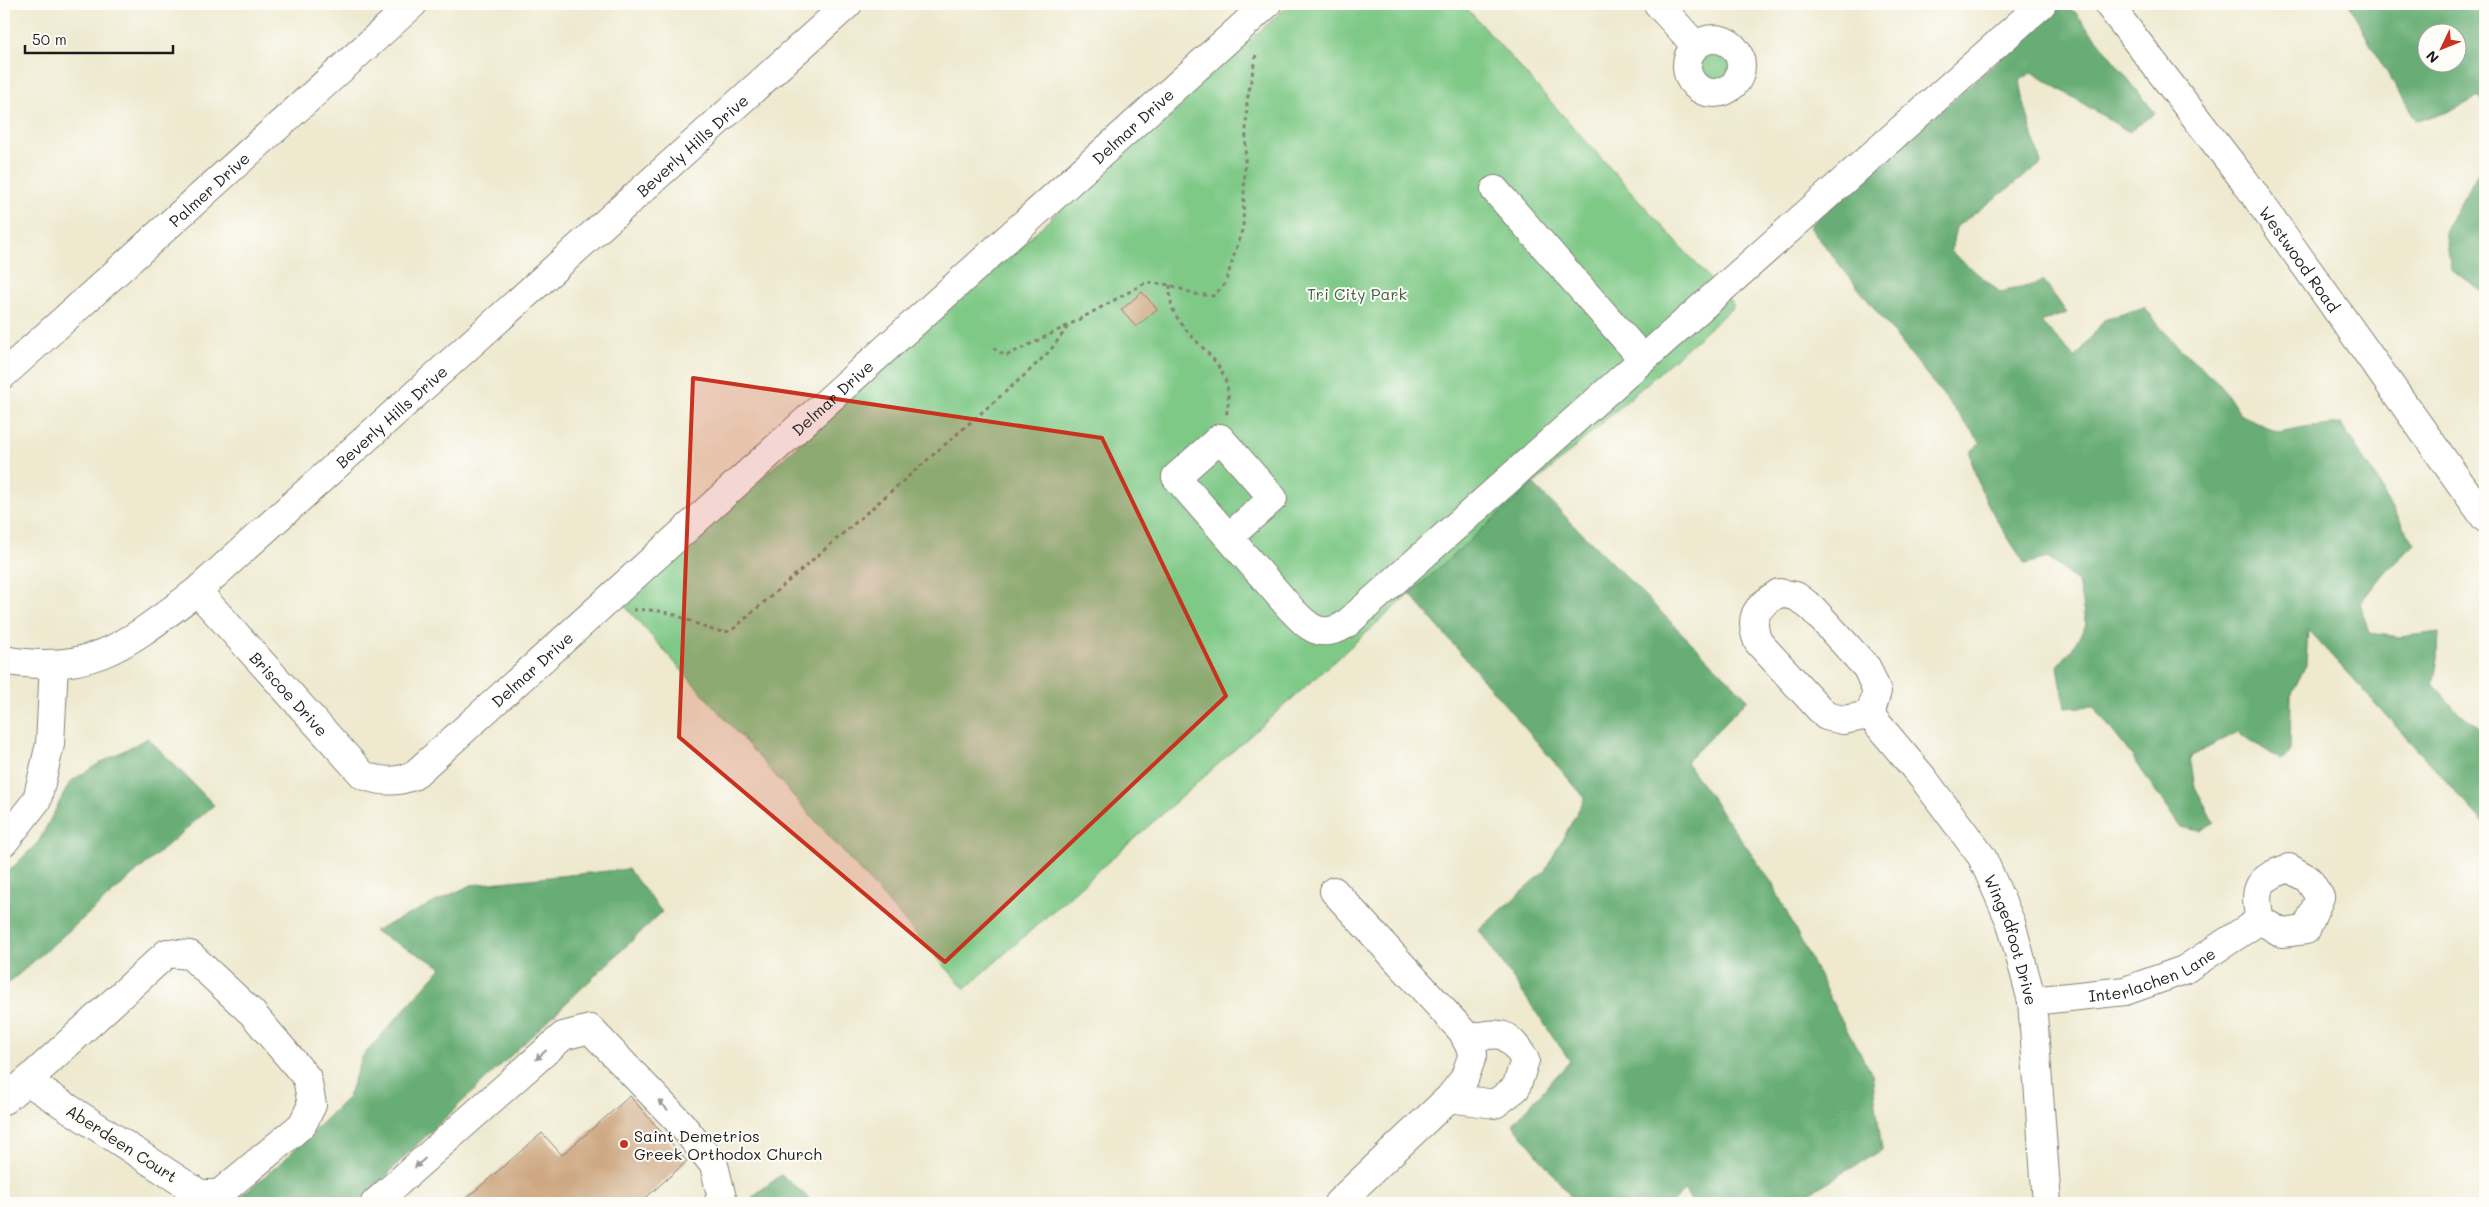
<svg xmlns="http://www.w3.org/2000/svg" width="2489" height="1207" viewBox="0 0 2489 1207" font-family="Mali,sans-serif">
  <style>
    .green { fill: #7fc987; stroke: #4e7252 }
    .forest { fill: #67ad74; stroke: #426448; fill-rule: evenodd }
    .building { fill: #cea882 }
    .lines { fill: none; stroke-linecap: round; stroke-linejoin: round }
    .minor-casing { stroke: #858276; stroke-width: 30 }
    .path { stroke: #858276; stroke-width: 3; stroke-dasharray: 4 4; stroke-linecap: butt }
    .minor { stroke: #fff; stroke-width: 28 }
    .oneway { fill: #999 }
    .marked { fill: #c8321e; fill-opacity: 0.2; stroke: #c8321e; stroke-width: 4; stroke-linejoin: round }
    .poi-dot { fill: #c8321e; stroke: #fdfcf7; stroke-width: 2 }
    .labels { text-anchor: middle; dominant-baseline: central; stroke-width: 4; stroke-linejoin: round; paint-order: stroke }
    .street-label { font-size: 16px; fill: #1c1c1c; stroke: #fdfcf7 }
    .park-label { font-size: 16px; fill: #446147; stroke: #fdfcf7 }
    .poi-label { font-size: 16px; fill: #1c1c1c; stroke: #fdfcf7; text-anchor: start }
  </style>
  <rect width="100%" height="100%" fill="#fdfcf7"/>
  <filter id="ink" filterUnits="userSpaceOnUse"><feTurbulence type="fractalNoise" baseFrequency=".02" numOctaves="2"/><feDisplacementMap in="SourceGraphic" scale="10" xChannelSelector="R" yChannelSelector="G"/><feConvolveMatrix kernelMatrix="1 2 1 2 8 2 1 2 1" color-interpolation-filters="sRGB"/></filter>
  <filter id="wash" filterUnits="userSpaceOnUse"><feTurbulence type="fractalNoise" baseFrequency=".0096" numOctaves="4" result="noise"/><feDisplacementMap in="SourceGraphic" scale="20" xChannelSelector="R" yChannelSelector="G"/><feGaussianBlur stdDeviation="1.12" result="paint"/><feColorMatrix in="noise" values="0 0 0 0 0 0 0 0 0 0 0 0 0 0 0 0 0 1.4 0 .05"/><feComposite in="paint" operator="in"/></filter>
  <g filter="url(#wash)">
    <rect width="100%" height="100%" fill="#eee9cf"/>
    <g class="green">
      <path d="M1290,4H1463L1734,306L965,989L622,603Z"/>
      <circle cx="1714" cy="67" r="16"/>
    </g>
    <g class="forest">
      <path d="M2349,4H2485V108L2479,97L2457,108L2417,121L2375,53ZM2456,32V62H2426V32Z"/>
      <path d="M2061,5L2075,12L2155,113L2129,132L2032,72L2020,80L2024,103L2041,164L1956,227L1951,252L2000,292L2033,285L2043,280L2067,313L2041,322L2076,358L2104,320L2144,307L2172,341L2221,385L2240,414L2279,433L2304,428L2341,424L2373,472L2386,498L2414,544L2382,575L2360,603L2369,633L2400,637L2439,632L2438,658L2433,685L2456,710L2485,732V824L2308,630L2306,665L2291,695L2290,753L2281,760L2238,732L2190,757L2195,787L2214,822L2200,831L2180,827L2132,756L2093,706L2065,708L2058,666L2072,649L2086,625L2078,582L2048,558L2025,564C2002,528 1977,495 1970,452L1981,443L1809,226Z"/>
      <path d="M2485,160V293L2451,269L2445,231Z"/>
      <path d="M1533,484L1748,699L1686,762L1772,883L1840,1018L1872,1074L1882,1150L1792,1203H1692L1685,1190L1672,1203H1576L1513,1124L1570,1061L1479,930L1545,871L1585,798L1410,594Z"/>
      <path d="M148,738L214,805L4,987V876L39,841L70,782L98,764Z"/>
      <path d="M628,869L662,912L403,1158L368,1195L365,1203H232L282,1162L348,1097L362,1057L442,967L374,931L471,885Z"/>
      <path d="M781,1175L815,1203H751L753,1196Z"/>
    </g>
    <g id="blocks">
      <g class="building">
        <path d="M1142,292L1157,309L1136,327L1121,310Z"/>
        <path d="M630,1096L687,1161L640,1203H461L542,1133L562,1155Z"/>
      </g>
    </g>
  </g>
  <g filter="url(#ink)">
    <use href="#blocks" fill-opacity="0" stroke="#858276" stroke-width="1"/>
    <g class="lines">
      <g class="minor-casing">
        <g id="minor">
          <path d="M1658,4L1695,45"/>
          <path id="s1" d="M2108,4L2244,180L2485,518"/>
          <circle cx="1714" cy="66" r="27"/>
          <path d="M1495,190L1643,359"/>
          <path id="s2" d="M4,374L413,4"/>
          <path d="M1229,537L1273,498L1220,438L1176,477L1292,610C1309,628 1321,639 1345,625L2042,4"/>
          <path id="s3" d="M197,591L363,775C380,782 395,783 413,776L1267,4"/>
          <path d="M1779,593L1796,596L1812,608L1867,668L1877,691L1870,715L1843,720L1826,716L1758,642C1748,616 1757,606 1779,593Z"/>
          <path id="s4" d="M4,660C93,677 131,641 197,591L848,4"/>
          <path id="s5" d="M1870,715L1923,778L1982,857L2011,923L2032,1001L2047,1203"/>
          <path d="M4,842L37,800L50,744L54,664"/>
          <path d="M1334,891L1463,1032L1473,1054L1464,1079L1449,1098L1338,1203"/>
          <path d="M167,953L190,955L252,1013L307,1078L312,1105L302,1125L219,1194H200L27,1081Z"/>
          <path id="s6" d="M2032,1001L2125,991L2184,970L2260,920L2282,933L2306,930L2320,897L2308,879L2289,868C2257,879 2253,887 2260,920"/>
          <path d="M1449,1098L1495,1104L1516,1088L1525,1060C1506,1029 1500,1032 1466,1039"/>
          <path d="M4,1100L27,1081"/>
          <path d="M375,1203L563,1036L590,1029L681,1124L714,1165L722,1198L718,1203"/>
        </g>
      </g>
      <g class="path">
        <path d="M1170,285C1170,294 1170,303 1174,312C1194,350 1239,363 1226,416"/>
        <path d="M993,348L1006,356L1069,325L1147,282L1170,285L1195,294L1213,296L1225,284L1243,227L1247,101L1256,54"/>
        <path d="M633,610C650,609 667,611 683,618C699,624 713,634 731,631L1027,373L1050,351L1069,325"/>
      </g>
      <use href="#minor" class="minor"/>
    </g>
    <defs><path id="oneway-solid" d="M-6-.8H1V-3.2L6.5 0L1 3.2V.8H-6Z" transform="scale(1.25)"/></defs>
    <g class="oneway">
      <use href="#oneway-solid" transform="translate(541 1055) rotate(138)"/>
      <use href="#oneway-solid" transform="translate(663 1105) rotate(-134)"/>
      <use href="#oneway-solid" transform="translate(420 1163) rotate(138)"/>
    </g>
  </g>
  <path class="marked" d="M693,378L1102,438L1226,696L945,962L679,737Z"/>
  <circle class="poi-dot" cx="624" cy="1144" r="5"/>
  <g class="labels">
    <g class="street-label">
      <text stroke="none"><textPath href="#s3" startOffset="1269">Delmar Drive</textPath></text>
      <text stroke="none"><textPath href="#s4" startOffset="880">Beverly Hills Drive</textPath></text>
      <text stroke="none"><textPath href="#s2" startOffset="276">Palmer Drive</textPath></text>
      <text stroke="none"><textPath href="#s1" startOffset="319">Westwood Road</textPath></text>
      <text stroke="none"><textPath href="#s3" startOffset="864">Delmar Drive</textPath></text>
      <text stroke="none"><textPath href="#s4" startOffset="475">Beverly Hills Drive</textPath></text>
      <text stroke="none"><textPath href="#s3" startOffset="459">Delmar Drive</textPath></text>
      <text stroke="none"><textPath href="#s3" startOffset="138">Briscoe Drive</textPath></text>
      <text stroke="none"><textPath href="#s5" startOffset="269">Wingedfoot Drive</textPath></text>
      <text stroke="none"><textPath href="#s6" startOffset="124">Interlachen Lane</textPath></text>
      <text transform="translate(122 1143) rotate(33)">Aberdeen Court</text>
    </g>
    <g class="park-label">
      <text x="1357" y="293">Tri City Park</text>
    </g>
    <g class="poi-label">
      <text x="634" y="1135">Saint Demetrios<tspan x="634" dy="18">Greek Orthodox Church</tspan></text>
    </g>
  </g>
  <rect width="2489" height="1207" fill="none" stroke="#fdfcf7" stroke-width="20"/>
  <g transform="translate(2442 48) rotate(227)"><circle r="24" fill="#fdfcf7" stroke="#a3a29f"/>
  <path d="M0-4L9 19L0 12L-9 19Z" fill="#c8321e"/>
  <text y="-8" font-size="14" font-weight="bold" text-anchor="middle" fill="#1c1c1c">N</text>
  </g>
  <path d="M25 45v8h148v-8" fill="none" stroke="#1c1c1c" stroke-width="2.5"/>
  <text x="32" y="45" font-size="15" fill="#1c1c1c" stroke="#fdfcf7" stroke-width="4" paint-order="stroke">50 m</text>
</svg>
